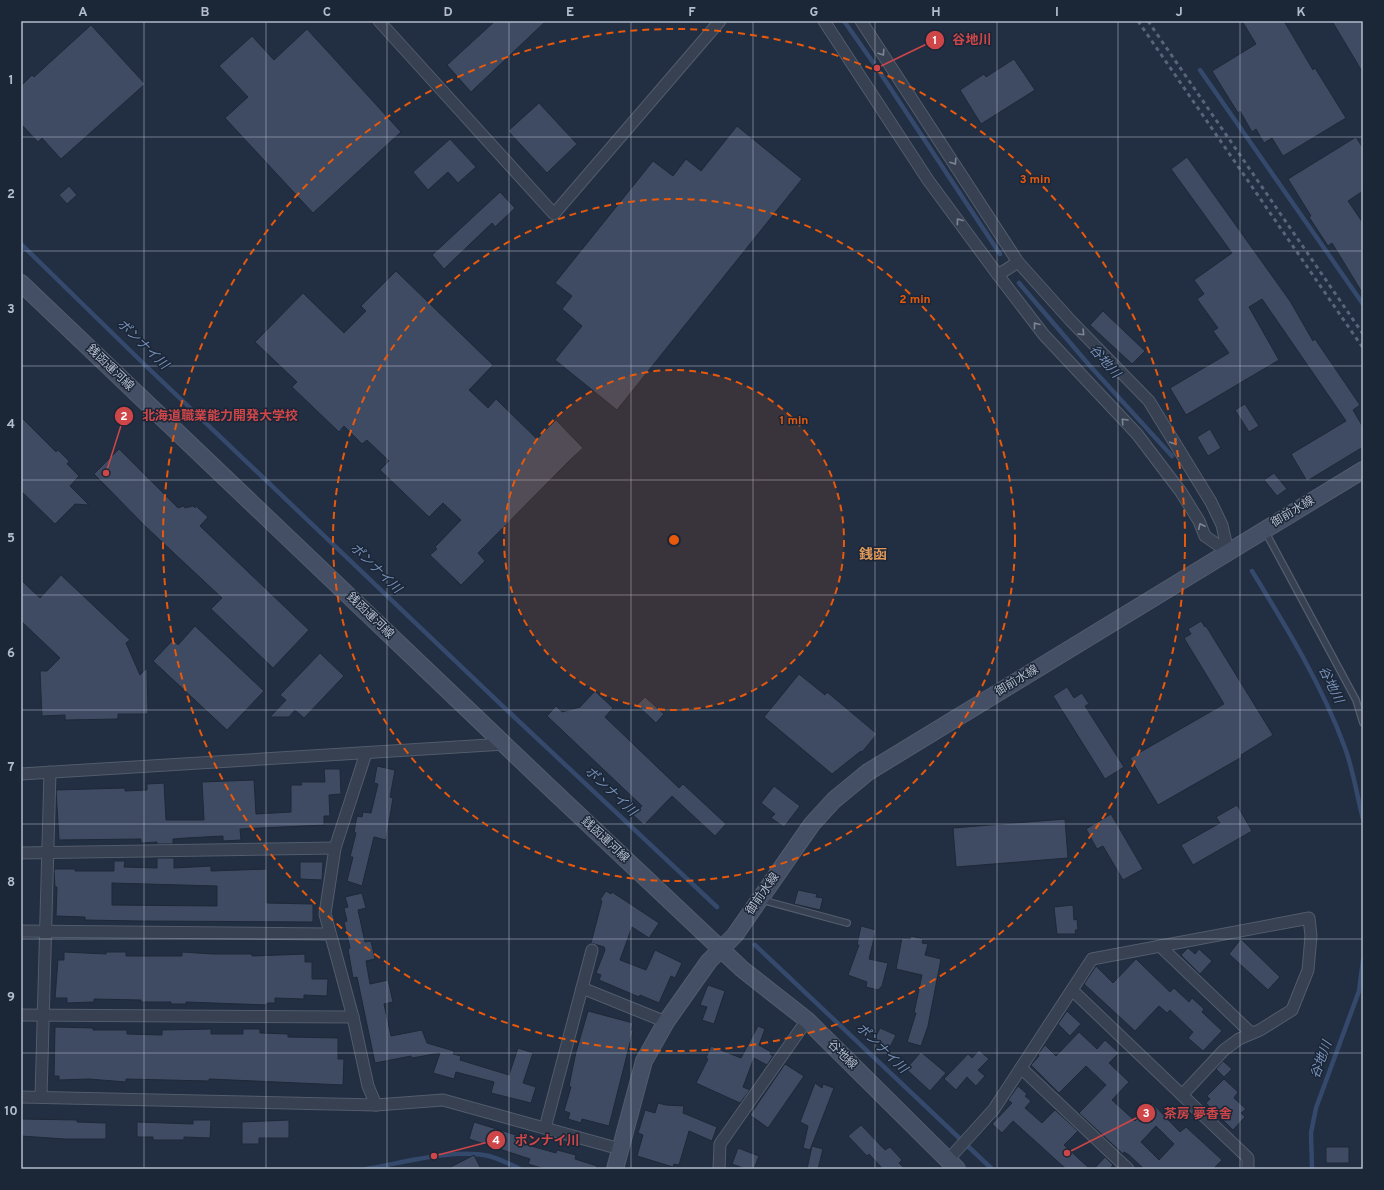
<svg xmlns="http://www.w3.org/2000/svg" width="1384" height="1190" viewBox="0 0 1384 1190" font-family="Overpass,'Noto Sans JP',sans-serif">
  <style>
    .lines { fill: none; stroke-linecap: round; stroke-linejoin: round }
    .stream { stroke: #34496b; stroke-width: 4.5 }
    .building { fill: #3e4b62; stroke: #1e2838; fill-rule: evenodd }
    .lane-casing { stroke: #525c6c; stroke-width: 8 }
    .street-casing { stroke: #525c6c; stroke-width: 13 }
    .secondary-casing { stroke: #525c6c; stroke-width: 18 }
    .lane { stroke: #374151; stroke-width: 5.5 }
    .street { stroke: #374151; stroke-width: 11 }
    .secondary { stroke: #444f65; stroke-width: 16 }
    .rail { stroke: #586479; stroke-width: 3; stroke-dasharray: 4 4; stroke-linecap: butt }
    .oneway { stroke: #7b8595 }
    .grid { fill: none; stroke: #b3bccc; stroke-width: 1; stroke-opacity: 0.55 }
    .ring { fill: none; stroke: #e8590c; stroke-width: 2; stroke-dasharray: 7 5 }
    .labels { text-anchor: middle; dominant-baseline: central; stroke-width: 3; stroke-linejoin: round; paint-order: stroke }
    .street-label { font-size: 12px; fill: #b3bccc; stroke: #1b2637 }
    .water-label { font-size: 13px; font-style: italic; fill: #7790b7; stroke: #1b2637 }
    .quarter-label { font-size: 14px; font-weight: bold; fill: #e19959; stroke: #1b2637 }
    .centre { fill: #e8590c; stroke: #1b2637; stroke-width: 2 }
    .ring-label { font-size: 12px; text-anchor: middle; font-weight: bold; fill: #e8590c; stroke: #1b2637; stroke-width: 3; stroke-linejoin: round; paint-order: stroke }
    .leader { fill: none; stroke: #cf4649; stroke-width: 1.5 }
    .callout-dot { fill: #cf4649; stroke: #1b2637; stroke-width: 1.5 }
    .mark-label { font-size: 12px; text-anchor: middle; font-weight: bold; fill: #fff }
    .callout-label { font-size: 13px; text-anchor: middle; font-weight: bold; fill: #cf4649; stroke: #1b2637; stroke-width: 3; stroke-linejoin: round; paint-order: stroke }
    .neatline { fill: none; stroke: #b3bccc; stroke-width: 1.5 }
    .grid-label { font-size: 13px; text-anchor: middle; font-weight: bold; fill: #b3bccc }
  </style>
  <rect width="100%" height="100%" fill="#222e42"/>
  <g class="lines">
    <g class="stream">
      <path d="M844,21L877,68L1000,254"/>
      <path d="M1200,70L1363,304"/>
      <path d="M21,244L146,366L510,713L717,907"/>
      <path d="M1019,283L1090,366L1172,456"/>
      <path d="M1252,571C1287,628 1322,685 1345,748C1353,769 1357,796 1363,819"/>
      <path d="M755,945L992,1169"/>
      <path d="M366,1169C402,1163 453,1148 489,1156C499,1159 510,1164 520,1169"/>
      <path d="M1312,1169L1311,1133L1316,1108L1359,991L1363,960"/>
    </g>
  </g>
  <g class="building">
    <path d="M495,21H546L471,92L447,65Z"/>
    <path d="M1242,21H1284L1313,70L1315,68L1346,118L1283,156L1272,138L1264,143L1256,129L1252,132L1240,111L1238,113L1212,71L1256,44Z"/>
    <path d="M1332,21H1363V73Z"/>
    <path d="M91,25L145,84L61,159L42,138L38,142L21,124V86L32,75L34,77Z"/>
    <path d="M307,29L401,132L313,213L225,118L248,97L219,66L252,36L274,60Z"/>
    <path d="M1014,59L1035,90L981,124L960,90L984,74L986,77Z"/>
    <path d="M539,103L577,144L547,173L508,131Z"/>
    <path d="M737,126L802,179L617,410L555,360L582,326L562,309L572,296L555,283L653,161L673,176L686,159L701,171Z"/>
    <path d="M1356,137L1363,148V191L1348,201L1363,223V294L1332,243L1328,246L1309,217L1311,216L1288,179Z"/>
    <path d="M450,139L476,167L458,183L448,172L428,190L413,172Z"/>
    <path d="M1187,157L1290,301L1313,341L1315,339L1360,405L1353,410L1363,427V447L1307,481L1291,454L1346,421L1262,299L1249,307L1279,360L1186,415L1170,388L1229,353L1213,331L1218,328L1197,299L1204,294L1194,280L1232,253L1171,169Z"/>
    <path d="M69,186L77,195L67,204L59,195Z"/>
    <path d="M500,192L515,208L495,227L492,223L444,269L432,255Z"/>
    <path d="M396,271L493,365L469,390L488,408L496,399L537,439L556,420L583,448L570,460L478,553L485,561L461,585L430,555L437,549L435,547L461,520L443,503L429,517L380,470L389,461L367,440L362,444L344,426L339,432L292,387L297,382L255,342L303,293L344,333L366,311L361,306Z"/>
    <path d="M1103,311L1145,351L1132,364L1090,325Z"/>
    <path d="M1245,404L1259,426L1249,432L1235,410Z"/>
    <path d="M21,417L56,452L58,450L69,461L67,464L79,476L70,486L89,505L75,504L55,524L21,491Z"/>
    <path d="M1210,429L1221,448L1208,456L1197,437Z"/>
    <path d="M119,449L178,508L184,506L185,508L193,506L195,508L196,506L208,517L200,526L309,630L273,668L211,609L222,598L145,526L94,474Z"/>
    <path d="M1274,473L1287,489L1277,496L1264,480Z"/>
    <path d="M61,575L130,640L126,643L140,675L147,668L148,714H118V719L65,720V715L42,716L40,671H47L60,658L21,621V580L40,598Z"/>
    <path d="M1201,621L1205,627L1206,626L1273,735L1241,755L1242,757L1158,805L1130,758L1224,704L1184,638L1191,634L1188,629Z"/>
    <path d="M195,626L264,691L227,730L153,661L173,640L178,645Z"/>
    <path d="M320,653L344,676L304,718L295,710L289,717H270L286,700L280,695Z"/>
    <path d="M799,674L825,695L827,692L877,734L862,752L861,751L832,774L764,717Z"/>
    <path d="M1067,687L1074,698L1082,693L1089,704L1085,706L1124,767L1105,779L1053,696Z"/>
    <path d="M595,691L613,708L605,717L679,788L683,784L726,824L715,836L672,796L644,825L633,815L642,806L547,716L556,706L562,712L580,707Z"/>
    <path d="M645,697L664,714L656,723L637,705Z"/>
    <path d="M377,766L395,770L390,797L393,798L386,840L374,837L362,886L347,881L353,857H350L356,833L354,832L357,816L362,817L363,812L371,813L378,784L374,783Z"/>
    <path d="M324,769H340L341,794L329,795L330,816H324V825L240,829L241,840L223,841V836L186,838L173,839V844H157V842L141,843V839L59,840L56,790L125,788V791L147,790V784L164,783L166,820H204L202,782L254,780L256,814L291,812V785H302L301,782H325Z"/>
    <path d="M774,786L800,806L784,827L771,818L775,814L761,803Z"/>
    <path d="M1237,805L1252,831L1193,865L1181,845L1220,823L1216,817Z"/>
    <path d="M1111,814L1143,869L1123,880L1103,846L1097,849L1086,829Z"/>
    <path d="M1065,819L1068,858L956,867L953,828Z"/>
    <path d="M157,858H174V868L211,866V871L267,869V903L313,904V922L139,921L85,920V917L56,916L57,887H55L54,869H75V871H114V861H125L124,867L157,868ZM112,883L217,886V906L112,905Z"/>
    <path d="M300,862H323L322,880L300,879Z"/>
    <path d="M798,890L817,894L816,897L823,898L820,910L794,904Z"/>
    <path d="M606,891L611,894L612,892L659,923L649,938L632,927L620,960L646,970L655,950L682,963L675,978L671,976L659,1003L640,995L639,997L599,980L601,975L596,973L605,950L604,947L591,943L602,901L600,900Z"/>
    <path d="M362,893L366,908L358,910L365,942L371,941L375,959L366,961L370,984L388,980L393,1002L384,1004L391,1036L422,1030L427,1043L454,1051L453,1054L461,1056L460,1060L509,1075L518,1048L533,1053L523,1083L536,1087L531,1103L491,1093L494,1082L456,1072L454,1079L433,1073L440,1053L412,1058L411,1056L375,1063L357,977L353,978L348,949L350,948L344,922L347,921L344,908L348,907L345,897Z"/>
    <path d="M1073,905L1074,920L1077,919L1078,930H1075L1076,934H1057L1054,907Z"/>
    <path d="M861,926L876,930L869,959L888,963L882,986L878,990L866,987L867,982L848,975L859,945H857Z"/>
    <path d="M911,936L923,939L922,943L928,944L925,955L941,959L928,1026L921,1046L907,1042L916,1013H914L922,975L896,969L902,938L910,939Z"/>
    <path d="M1241,939L1280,977L1268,990L1229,954Z"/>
    <path d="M1188,948L1195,954L1199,949L1212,961L1200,974L1181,955Z"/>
    <path d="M64,952L106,954V952H126V956H182V952L213,954H252V956L305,954V962H312V979H328L327,996L304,995V999L275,998V1003H267V1005L186,1002V1004H171V1002H141V1000L94,999V1002L67,1003V998H55L58,960H64Z"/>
    <path d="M1136,959L1170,992L1174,988L1189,1002L1192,998L1204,1009L1202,1012L1222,1031L1203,1051L1188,1038L1193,1032L1170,1010L1167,1013L1159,1006L1135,1031L1084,984L1096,966L1113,983Z"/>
    <path d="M708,985L725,991L714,1024L702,1020L707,1007L700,1005Z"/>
    <path d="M588,1011L633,1023L631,1030L633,1031L609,1126L582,1119L581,1123L568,1119L570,1113L564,1111L571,1087L569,1086L576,1052Z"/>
    <path d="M1067,1011L1081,1024L1070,1036L1058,1024Z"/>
    <path d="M758,1026L765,1029L759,1045L771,1052L770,1054L773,1056L767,1065L754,1058L743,1087L750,1090L740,1103L696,1083L708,1059L706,1058L711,1046L741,1058Z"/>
    <path d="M55,1027L93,1028V1030H127V1034L162,1035V1030L211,1029V1034H243V1029H260V1033L288,1034V1037L338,1038V1059H344L343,1085L209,1079V1081L126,1079V1082L89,1079L59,1080V1076H54Z"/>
    <path d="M880,1028L896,1035L889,1049L876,1043L877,1039L875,1038Z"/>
    <path d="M1079,1032L1097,1049L1105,1040L1119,1053L1109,1063L1129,1082L1112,1100L1135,1121L1152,1103L1180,1132L1186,1127L1222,1160L1213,1169H1144L1129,1155L1124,1152L1123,1154L1079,1113L1106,1085L1086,1066L1059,1093L1031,1065L1039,1056L1038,1054L1045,1045L1056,1056ZM1156,1126L1174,1144L1159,1160L1141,1142Z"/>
    <path d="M979,1050L989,1059L978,1070L985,1076L976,1086L967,1077L956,1090L944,1079L968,1054L972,1058Z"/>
    <path d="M921,1052L946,1073L930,1091L906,1069Z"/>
    <path d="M1223,1061L1232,1069L1224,1077L1216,1069Z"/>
    <path d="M785,1064L804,1076L768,1128L750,1115Z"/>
    <path d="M1224,1079L1238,1092L1234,1098L1246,1109L1241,1113L1245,1117L1233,1130L1206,1103L1210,1099L1207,1096Z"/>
    <path d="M815,1083L822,1088L823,1084L834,1088L810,1150L803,1148L808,1126L800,1122Z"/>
    <path d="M1018,1086L1027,1094L1025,1096L1031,1101L1025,1108L1042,1123L1055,1110L1078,1131L1064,1145L1090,1169H1066L1013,1121L1002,1133L992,1124L1012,1103L1008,1100Z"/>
    <path d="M658,1103L666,1105L684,1106L683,1113L717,1127L712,1141L689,1131L679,1165L674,1164L673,1167L637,1156L643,1135L638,1133L645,1110L655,1113Z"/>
    <path d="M21,1119L77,1120V1122L106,1123V1139H65L21,1136Z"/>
    <path d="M193,1120H211L210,1138L184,1137V1140H153V1137H137V1122L193,1124Z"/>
    <path d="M289,1120V1138H259V1144H242V1122Z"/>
    <path d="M474,1122L526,1138L524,1144L556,1153L557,1150L576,1155L575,1159L597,1166L596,1169H545L528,1164L530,1159L469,1139Z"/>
    <path d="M861,1125L885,1150L890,1147L902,1160L899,1163L905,1169H883L869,1154L867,1156L848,1136Z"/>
    <path d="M812,1146L823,1149L818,1169H807Z"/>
    <rect x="1326" y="1147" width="23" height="16"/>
    <path d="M738,1148L759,1156L754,1169H746L732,1164Z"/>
    <path d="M474,1155L481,1169H447Z"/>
    <path d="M1105,1157L1113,1165L1110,1169H1094Z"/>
  </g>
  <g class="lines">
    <g class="lane-casing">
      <g id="lane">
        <path d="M1265,531L1356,700L1363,723"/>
        <path d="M762,900L847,923"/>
      </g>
    </g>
    <g class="street-casing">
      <g id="street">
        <path d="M379,21L554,214L720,21"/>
        <path d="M824,21L928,180L998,275L1044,335L1137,434L1181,492L1199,521L1205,536L1228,552"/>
        <path d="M861,21L1018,262L1071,321L1149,401L1211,502L1222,525L1228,552"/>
        <path d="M998,275L1018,262"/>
        <path d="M366,753L335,848L325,914L353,1017L368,1086L376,1105"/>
        <path d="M21,774L505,744"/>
        <path d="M21,853L335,848"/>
        <path d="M21,931L329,934"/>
        <path d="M1160,946L1251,1033"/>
        <path d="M582,988L592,950"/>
        <path d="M1072,990L1248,1158V1169"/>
        <path d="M21,1015L353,1017"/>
        <path d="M1021,1068L1128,1169"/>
        <path d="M21,1097L376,1105L443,1100L620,1149"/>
        <path d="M41,1097L50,772"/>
        <path d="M545,1128L582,988L666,1022"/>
        <path d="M948,1160L994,1109L1092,959L1309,918L1311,936L1308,970L1292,1010L1260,1030L1239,1039L1224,1050L1182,1095"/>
        <path d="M719,1169L720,1144L807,1020"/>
      </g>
    </g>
    <g class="secondary-casing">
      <g id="secondary">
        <path d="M21,283L548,786L742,969L807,1020L957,1169"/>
        <path d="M615,1169L644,1061L666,1022L709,961L735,935L812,824L834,800L868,772L1363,470"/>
      </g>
    </g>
    <use href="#lane" class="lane"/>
    <use href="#street" class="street"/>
    <use href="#secondary" class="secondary"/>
    <g class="rail">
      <path d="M1138,21L1363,348"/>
      <path d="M1148,21L1363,334"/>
    </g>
  </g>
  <defs><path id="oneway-chevron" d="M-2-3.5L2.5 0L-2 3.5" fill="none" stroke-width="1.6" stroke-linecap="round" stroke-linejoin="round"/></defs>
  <g class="oneway">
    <use href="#oneway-chevron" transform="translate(882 53) rotate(56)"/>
    <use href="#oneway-chevron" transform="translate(954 162) rotate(57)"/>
    <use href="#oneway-chevron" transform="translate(959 221) rotate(-126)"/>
    <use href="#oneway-chevron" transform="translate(1036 325) rotate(-128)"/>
    <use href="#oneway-chevron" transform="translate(1082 333) rotate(46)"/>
    <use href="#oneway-chevron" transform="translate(1124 421) rotate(-133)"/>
    <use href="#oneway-chevron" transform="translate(1174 442) rotate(58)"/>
    <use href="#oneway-chevron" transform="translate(1201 526) rotate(-115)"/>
  </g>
  <path class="grid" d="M144,21V1169M266,21V1169M387,21V1169M509,21V1169M631,21V1169M753,21V1169M875,21V1169M997,21V1169M1118,21V1169M1240,21V1169M21,137H1363M21,251H1363M21,366H1363M21,480H1363M21,595H1363M21,710H1363M21,824H1363M21,939H1363M21,1053H1363"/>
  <circle cx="674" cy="540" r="170" fill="#e8590c" fill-opacity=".12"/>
  <g class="ring">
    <circle cx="674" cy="540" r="170"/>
    <circle cx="674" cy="540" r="341"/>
    <circle cx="674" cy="540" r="511"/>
  </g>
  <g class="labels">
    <g class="street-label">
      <text transform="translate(110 368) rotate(44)">銭函運河線</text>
      <text transform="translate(1293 512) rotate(-31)">御前水線</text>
      <text transform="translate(370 616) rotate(44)">銭函運河線</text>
      <text transform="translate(1017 681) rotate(-31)">御前水線</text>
      <text transform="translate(605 840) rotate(43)">銭函運河線</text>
      <text transform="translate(763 894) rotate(-55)">御前水線</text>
      <text transform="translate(842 1055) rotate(45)">谷地線</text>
    </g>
    <g class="water-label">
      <text transform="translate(142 345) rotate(44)">ポンナイ川</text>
      <text transform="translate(1104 362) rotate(49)">谷地川</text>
      <text transform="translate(375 569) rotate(44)">ポンナイ川</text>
      <text transform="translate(1330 685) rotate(64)">谷地川</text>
      <text transform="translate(610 792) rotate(43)">ポンナイ川</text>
      <text transform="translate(881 1049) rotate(44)">ポンナイ川</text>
      <text transform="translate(1322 1060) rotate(-70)">谷地川</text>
    </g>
    <g class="quarter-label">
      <text x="873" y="555">銭函</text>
    </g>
  </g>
  <circle cx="674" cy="540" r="6" class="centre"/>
  <g class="ring-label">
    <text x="1035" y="183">3 min</text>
    <text x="915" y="303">2 min</text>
    <text x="794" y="424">1 min</text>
  </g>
  <path class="leader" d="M877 68L935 40M106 473L124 416M1067 1153L1146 1113M434 1156L496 1140"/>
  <g class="callout-dot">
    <circle cx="877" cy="68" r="4"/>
    <circle cx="106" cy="473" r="4"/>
    <circle cx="1067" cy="1153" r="4"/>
    <circle cx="434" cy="1156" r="4"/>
    <circle cx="935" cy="40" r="10"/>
    <circle cx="124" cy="416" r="10"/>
    <circle cx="1146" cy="1113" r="10"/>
    <circle cx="496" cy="1140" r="10"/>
  </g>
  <g class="mark-label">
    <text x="935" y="44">1</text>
    <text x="124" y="420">2</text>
    <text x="1146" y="1117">3</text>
    <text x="496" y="1144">4</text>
  </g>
  <g class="callout-label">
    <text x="972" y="44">谷地川</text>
    <text x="220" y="420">北海道職業能力開発大学校</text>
    <text x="1198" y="1118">茶房 夢香舎</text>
    <text x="547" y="1145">ポンナイ川</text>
  </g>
  <rect width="1384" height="1190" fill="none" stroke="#1b2637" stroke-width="44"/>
  <rect x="22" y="22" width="1340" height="1146" class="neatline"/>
  <g class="grid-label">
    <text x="83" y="16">A</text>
    <text x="205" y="16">B</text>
    <text x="327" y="16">C</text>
    <text x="448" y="16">D</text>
    <text x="570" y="16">E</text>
    <text x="692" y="16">F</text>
    <text x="814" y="16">G</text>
    <text x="936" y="16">H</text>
    <text x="1057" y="16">I</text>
    <text x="1179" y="16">J</text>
    <text x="1301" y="16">K</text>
    <text x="11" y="84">1</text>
    <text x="11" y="198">2</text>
    <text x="11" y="313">3</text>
    <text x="11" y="428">4</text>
    <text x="11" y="542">5</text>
    <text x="11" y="657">6</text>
    <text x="11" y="771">7</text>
    <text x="11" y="886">8</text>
    <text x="11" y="1001">9</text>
    <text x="11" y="1115">10</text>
  </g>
</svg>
